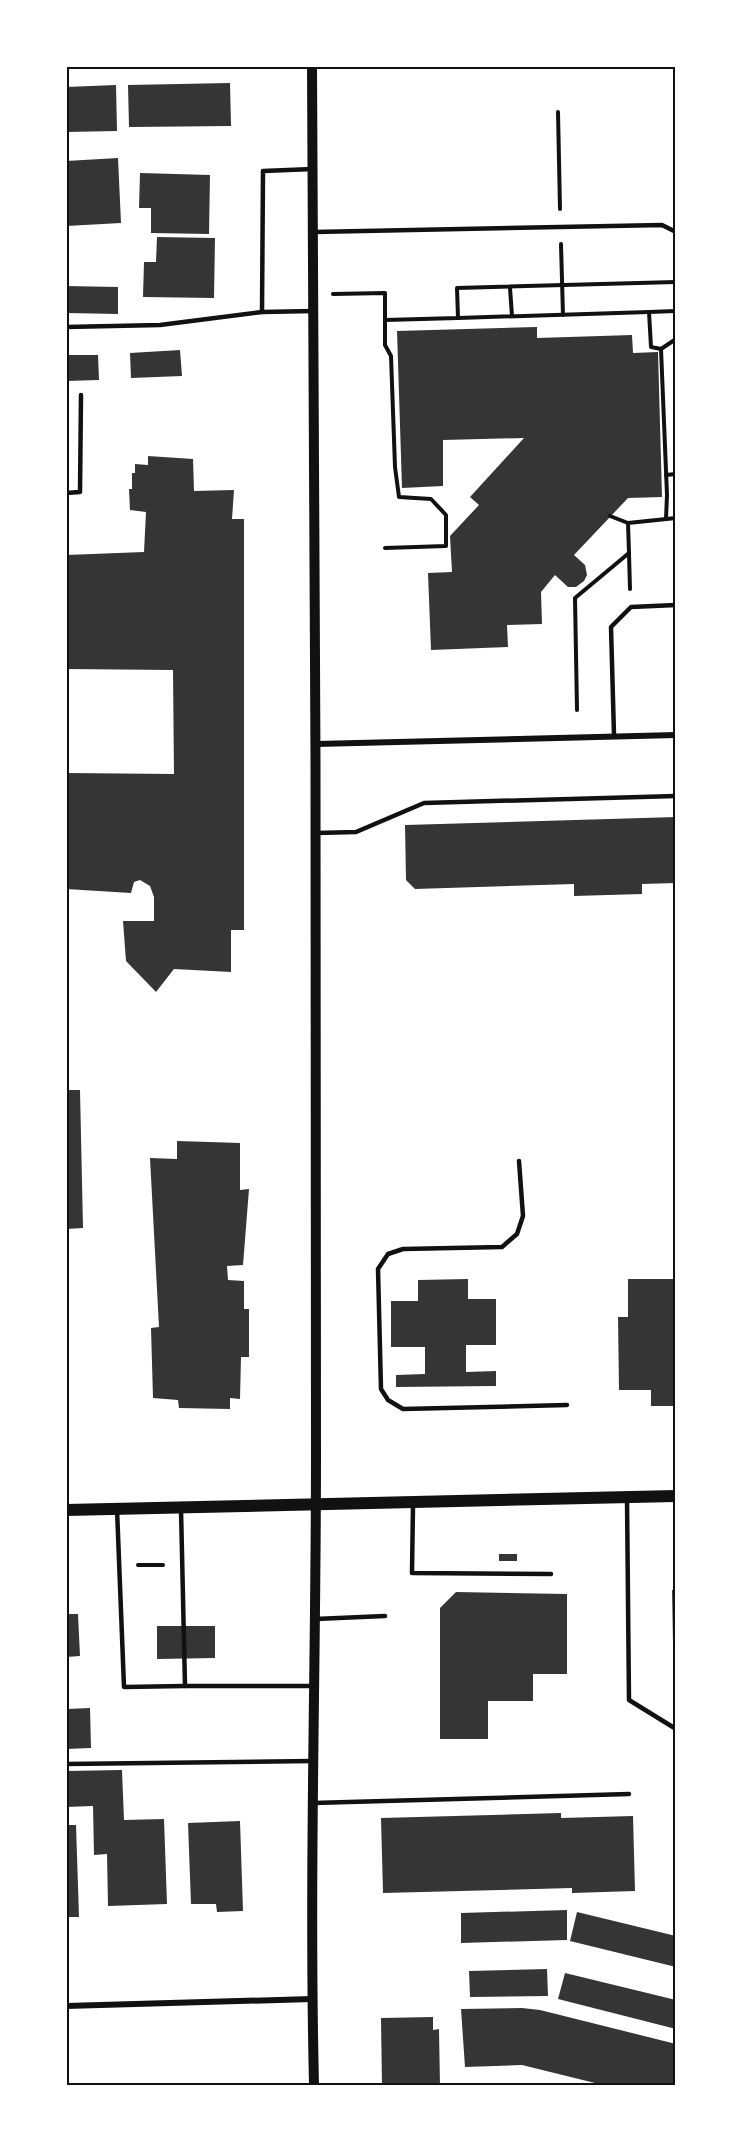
<svg xmlns="http://www.w3.org/2000/svg" width="742" height="2151" viewBox="0 0 742 2151" font-family="Roboto,sans-serif">
  <style>
    .building { fill: #353535 }
    .lines { fill: none; stroke-linecap: round; stroke-linejoin: round }
    .path { stroke: #111; stroke-width: 4 }
    .service { stroke: #111; stroke-width: 4.5 }
    .minor { stroke: #111; stroke-width: 6 }
    .tertiary { stroke: #111; stroke-width: 10 }
    .secondary { stroke: #111; stroke-width: 12 }
    .neatline { fill: none; stroke: #111; stroke-width: 2 }
  </style>
  <rect width="100%" height="100%" fill="#fff"/>
  <g class="building">
    <path d="M230,83L231,126L129,127L128,85Z"/>
    <path d="M116,85L117,131L66,132V87Z"/>
    <path d="M118,158L121,223L66,226V161Z"/>
    <path d="M140,173L210,175L209,234L151,233V208H139Z"/>
    <path d="M157,237L215,238L214,298L143,297L144,262H156Z"/>
    <path d="M66,286L118,287V314L66,313Z"/>
    <path d="M537,327V338L632,335L633,353L658,352L662,497L628,498L574,555L585,565L587,575L584,581L576,587H568L555,575L541,592L542,624L507,625L508,647L431,650L428,573L452,572L450,536L479,505L470,497L524,438L443,440V486L402,488L397,331Z"/>
    <path d="M180,350L182,376L131,378L130,353Z"/>
    <path d="M66,355H98L99,380L66,381Z"/>
    <path d="M148,456L193,459L194,491L234,490L232,519H244V930H231V972L174,969L156,992L126,961L123,921H154V897L150,886L140,880L134,882L131,893L66,889V773L174,774L173,670L66,669V555L144,552L146,512L130,510L129,489H132V473H135V464L148,465Z"/>
    <path d="M676,817V883L642,884V894L574,896V884L415,889L406,880L405,825Z"/>
    <path d="M66,1090H80L83,1228L66,1229Z"/>
    <path d="M177,1141L240,1143V1190L249,1189L243,1265L227,1266L228,1280L244,1281V1309H249V1357H241L240,1399L230,1398V1409L179,1408L178,1400L153,1398L151,1328L159,1327L150,1158L177,1159Z"/>
    <path d="M468,1279V1299H496V1345H466V1372L496,1371V1386L396,1387V1375L425,1374V1347H391V1301H418V1280Z"/>
    <path d="M628,1279H676V1406H651V1390H619L618,1317H628Z"/>
    <rect x="499" y="1554" width="18" height="7"/>
    <path d="M672,1590H676V1694H674Z"/>
    <path d="M456,1592L567,1594V1674H533V1701H488V1739H440V1608Z"/>
    <path d="M66,1614H78L80,1656L66,1657Z"/>
    <path d="M157,1626H215V1658L157,1659Z"/>
    <path d="M90,1708L91,1748L66,1749V1709Z"/>
    <path d="M122,1770L124,1820L164,1819L167,1904L108,1906L107,1854L94,1855L93,1806L66,1807V1771Z"/>
    <path d="M561,1813V1818L633,1816L635,1891L572,1893V1888L383,1893L381,1818Z"/>
    <path d="M240,1821L243,1911L217,1912L216,1904H191L188,1823Z"/>
    <path d="M66,1825H76L79,1917H66Z"/>
    <path d="M567,1910V1940L461,1943V1913Z"/>
    <path d="M577,1912L676,1936V1967L570,1941Z"/>
    <path d="M547,1969L548,1996L470,1997L469,1971Z"/>
    <path d="M565,1973L676,2000V2029L558,1999Z"/>
    <path d="M522,2008L540,2010L676,2044V2085H603L522,2065L465,2067L461,2009Z"/>
    <path d="M433,2017V2030L439,2029L440,2085H382L381,2018Z"/>
  </g>
  <g class="lines">
    <g class="path">
      <path d="M558,112L560,209"/>
      <path d="M561,244L563,315"/>
      <path d="M510,288L512,316"/>
      <path d="M333,294L385,293V320L458,318L457,288L676,282"/>
      <path d="M676,311L649,312L651,347L661,349L676,339"/>
      <path d="M458,318L649,312"/>
      <path d="M385,320V345L391,356L395,467L399,497L431,499L446,515V546L385,548"/>
      <path d="M661,349L667,495L666,519"/>
      <path d="M666,475L676,474"/>
      <path d="M610,516L628,523"/>
      <path d="M629,554L630,589"/>
      <path d="M577,710L575,598L629,553L628,523L676,518"/>
      <path d="M138,1565H163"/>
    </g>
    <g class="service">
      <path d="M314,232L662,225L676,232"/>
      <path d="M262,312L263,171L313,169"/>
      <path d="M66,327L160,325L262,312L314,311"/>
      <path d="M66,493L80,492L81,395"/>
      <path d="M614,735L611,627L631,607L676,605"/>
      <path d="M316,833L356,832L424,803L676,796"/>
      <path d="M519,1161L523,1216L517,1234L502,1247L403,1249L388,1254L378,1269L381,1389L388,1400L403,1409L567,1405"/>
      <path d="M627,1498L629,1700L676,1729"/>
      <path d="M413,1505L412,1573L551,1574"/>
      <path d="M117,1509L124,1687L185,1686"/>
      <path d="M181,1509L185,1686H314"/>
      <path d="M315,1619L385,1616"/>
      <path d="M66,1764L313,1761"/>
      <path d="M313,1803L629,1794"/>
    </g>
    <g class="minor">
      <path d="M316,744L676,735"/>
      <path d="M66,2006L312,1999"/>
    </g>
    <path class="tertiary" d="M312,66C316,529 316,993 316,1456C316,1666 309,1875 314,2085"/>
    <path class="secondary" d="M66,1510L676,1496"/>
  </g>
  <rect width="742" height="2151" fill="none" stroke="#ffffff" stroke-width="135"/>
  <rect x="68" y="68" width="606" height="2016" class="neatline"/>
</svg>
